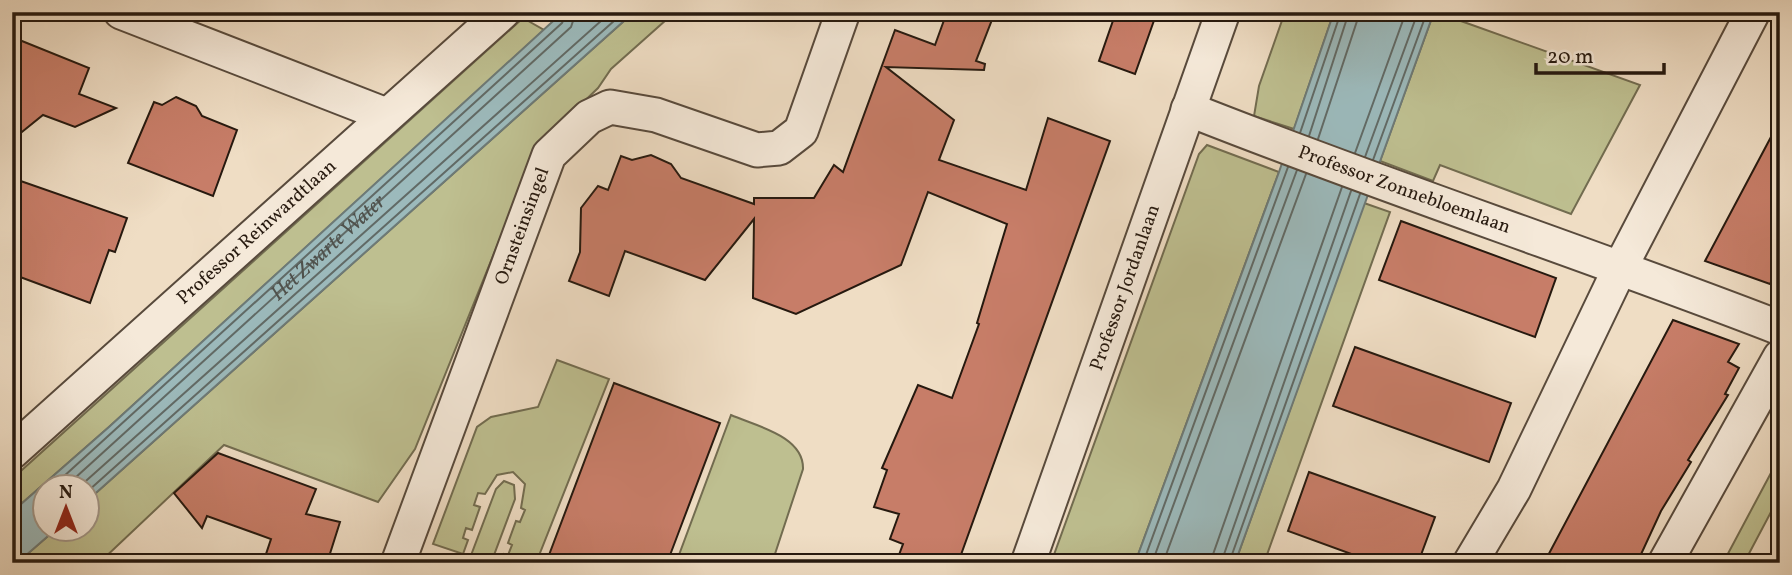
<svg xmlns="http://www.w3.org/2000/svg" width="1792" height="575" viewBox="0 0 1792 575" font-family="Vollkorn,serif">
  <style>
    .green { fill: #bebf90; stroke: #726c50; stroke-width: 2 }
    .water { fill: #9cbabc; stroke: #6d7a77; stroke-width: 2 }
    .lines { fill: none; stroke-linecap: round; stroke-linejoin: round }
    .shore { stroke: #616a66; stroke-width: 2 }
    .building { fill: #c77d68; stroke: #26190f; stroke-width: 2 }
    .minor-casing { stroke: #584a3c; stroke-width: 37 }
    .minor { stroke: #f5e9d9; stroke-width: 33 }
    .labels { text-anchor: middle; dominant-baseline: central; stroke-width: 6; stroke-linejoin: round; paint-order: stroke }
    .street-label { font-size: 19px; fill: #26190f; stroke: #f5e9d9 }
    .water-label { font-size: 21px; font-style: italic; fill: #4f514c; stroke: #f5e9d9 }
  </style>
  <rect width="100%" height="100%" fill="#efddc4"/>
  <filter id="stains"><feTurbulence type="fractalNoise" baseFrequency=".00286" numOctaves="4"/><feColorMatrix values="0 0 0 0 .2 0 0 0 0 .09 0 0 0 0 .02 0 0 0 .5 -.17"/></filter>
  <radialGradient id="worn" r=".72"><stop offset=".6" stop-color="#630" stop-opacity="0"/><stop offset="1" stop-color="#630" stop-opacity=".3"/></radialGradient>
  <g class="green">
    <path d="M634,12H675L611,69L598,88L537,147L415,449L378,502L224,445L99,563H17L55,530H88V500Z"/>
    <path d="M1285,12H1334L1294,129L1254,116L1259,86Z"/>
    <path d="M1434,12H1463L1461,21L1640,85L1571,214L1440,165L1433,181L1380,161Z"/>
    <path d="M523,18L544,30L109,427L12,512V479Z"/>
    <path d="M1207,145L1279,172L1135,563H1051L1199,154Z"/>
    <path d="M1364,203L1390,212L1264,563H1235Z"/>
    <path d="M557,360L609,379L536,563H500L504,554L508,555L512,545L508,543L516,521L520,522L525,510L521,508L525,484L513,472L497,475L485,494L478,493L474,505L480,507L472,530L466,528L463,538L468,540L463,554L433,544L477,427L491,417L538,407Z"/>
    <path d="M731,415C756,426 804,436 803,469L772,563H676Z"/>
    <path d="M1780,456V495L1744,563H1723Z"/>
    <path d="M504,481L514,485L515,499L491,563L470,558L496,489Z"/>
  </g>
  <g class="water">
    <path d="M563,12H634L88,500V488H46V530H55L17,563H12V512L109,427Z"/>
    <path d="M1334,12H1434L1235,563H1135L1279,172Z"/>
  </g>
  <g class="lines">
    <g class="shore">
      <path d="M1300,133L1341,12"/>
      <path d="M1309,136L1349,12"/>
      <path d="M1318,139L1360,12"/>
      <path d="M1355,153L1406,12"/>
      <path d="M1365,157L1418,12"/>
      <path d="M1373,160L1427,12"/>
      <path d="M51,488L562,23L567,12"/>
      <path id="s1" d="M64,488L571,27L576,12"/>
      <path d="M78,488L611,12"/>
      <path d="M88,491L624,12"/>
      <path d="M1143,563L1288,167"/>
      <path d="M1152,563L1297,170"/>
      <path d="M1163,563L1306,174"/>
      <path d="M1210,563L1342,187"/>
      <path d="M1221,563L1351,191"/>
      <path d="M1229,563L1360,194"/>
    </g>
  </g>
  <g class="building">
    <path d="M947,12H995L976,61L985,64L984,70L886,67L954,120L939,160L1026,190L1048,118L1110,141L958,563H896L903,544L890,539L899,514L874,507L887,470L882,468L918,385L952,398L979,324L977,323L1007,224L928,192L901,265L796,314L753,298L754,219L705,280L625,251L609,296L569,281L580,252L581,208L598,186L608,190L621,156L632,160L651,155L671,164L681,178L754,204V198H814L834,165L843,172L895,30L935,45Z"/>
    <path d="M1116,12H1157L1135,74L1099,61Z"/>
    <path d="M12,37L89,68L79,94L116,108L75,127L43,115L12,140Z"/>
    <path d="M176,97L196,106L202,116L237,130L213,196L128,163L154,102L162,105Z"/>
    <path d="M1780,120V265L1770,284L1705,261Z"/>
    <path d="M12,178L127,218L115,252L109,250L90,303L12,274Z"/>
    <path d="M1401,221L1556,278L1535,337L1379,280Z"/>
    <path d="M1673,320L1739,344L1728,362L1739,368L1725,394L1728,395L1688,460L1691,462L1661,511L1637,563H1544Z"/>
    <path d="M1355,347L1511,403L1489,462L1333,406Z"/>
    <path d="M614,383L720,423L678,534L667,563H546Z"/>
    <path d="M218,453L316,489L306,514L340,522L327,563H263L271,539L207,516L202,528L174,493Z"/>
    <path d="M1309,472L1435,517L1418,563H1376L1288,531Z"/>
  </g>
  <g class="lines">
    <g class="minor-casing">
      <g id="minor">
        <path d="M121,12L386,115"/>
        <path id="s2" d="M1188,109C1384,187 1584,252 1780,328"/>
        <path id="s3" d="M12,452L503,12"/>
        <path id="s4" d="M398,563L549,155L589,117L610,107L656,115L757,150L779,148L801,131L843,12"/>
        <path id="s5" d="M1028,563L1223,12"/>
        <path d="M1470,563L1514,489L1621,266L1753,12"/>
        <path d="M1665,563L1780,357"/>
      </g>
    </g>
    <use href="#minor" class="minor"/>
  </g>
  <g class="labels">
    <g class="street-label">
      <text stroke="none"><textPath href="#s2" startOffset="231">Professor Zonnebloemlaan</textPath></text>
      <text stroke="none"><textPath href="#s4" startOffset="359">Ornsteinsingel</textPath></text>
      <text stroke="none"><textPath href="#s3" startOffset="329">Professor Reinwardtlaan</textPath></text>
      <text stroke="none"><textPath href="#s5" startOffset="292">Professor Jordanlaan</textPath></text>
    </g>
    <g class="water-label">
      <text stroke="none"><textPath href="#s1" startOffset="357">Het Zwarte Water</textPath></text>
    </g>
  </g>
  <rect width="1792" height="575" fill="none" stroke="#efddc4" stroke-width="42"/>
  <rect x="14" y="14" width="1764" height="547" fill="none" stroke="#26190f" stroke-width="3.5"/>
  <rect x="21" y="21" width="1750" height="533" fill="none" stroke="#26190f" stroke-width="2"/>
  <g transform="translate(66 508)"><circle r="33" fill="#f5e9d9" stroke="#a29688" stroke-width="2"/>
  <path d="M0-5L12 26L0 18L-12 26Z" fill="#8f2418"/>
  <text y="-10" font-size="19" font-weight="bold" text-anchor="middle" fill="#26190f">N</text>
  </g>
  <path d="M1536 63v10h128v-10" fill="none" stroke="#26190f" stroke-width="3.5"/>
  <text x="1547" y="63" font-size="21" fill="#26190f" stroke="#f5e9d9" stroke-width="5" paint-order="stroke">20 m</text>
  <rect width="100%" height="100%" filter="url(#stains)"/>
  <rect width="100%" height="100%" fill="url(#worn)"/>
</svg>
